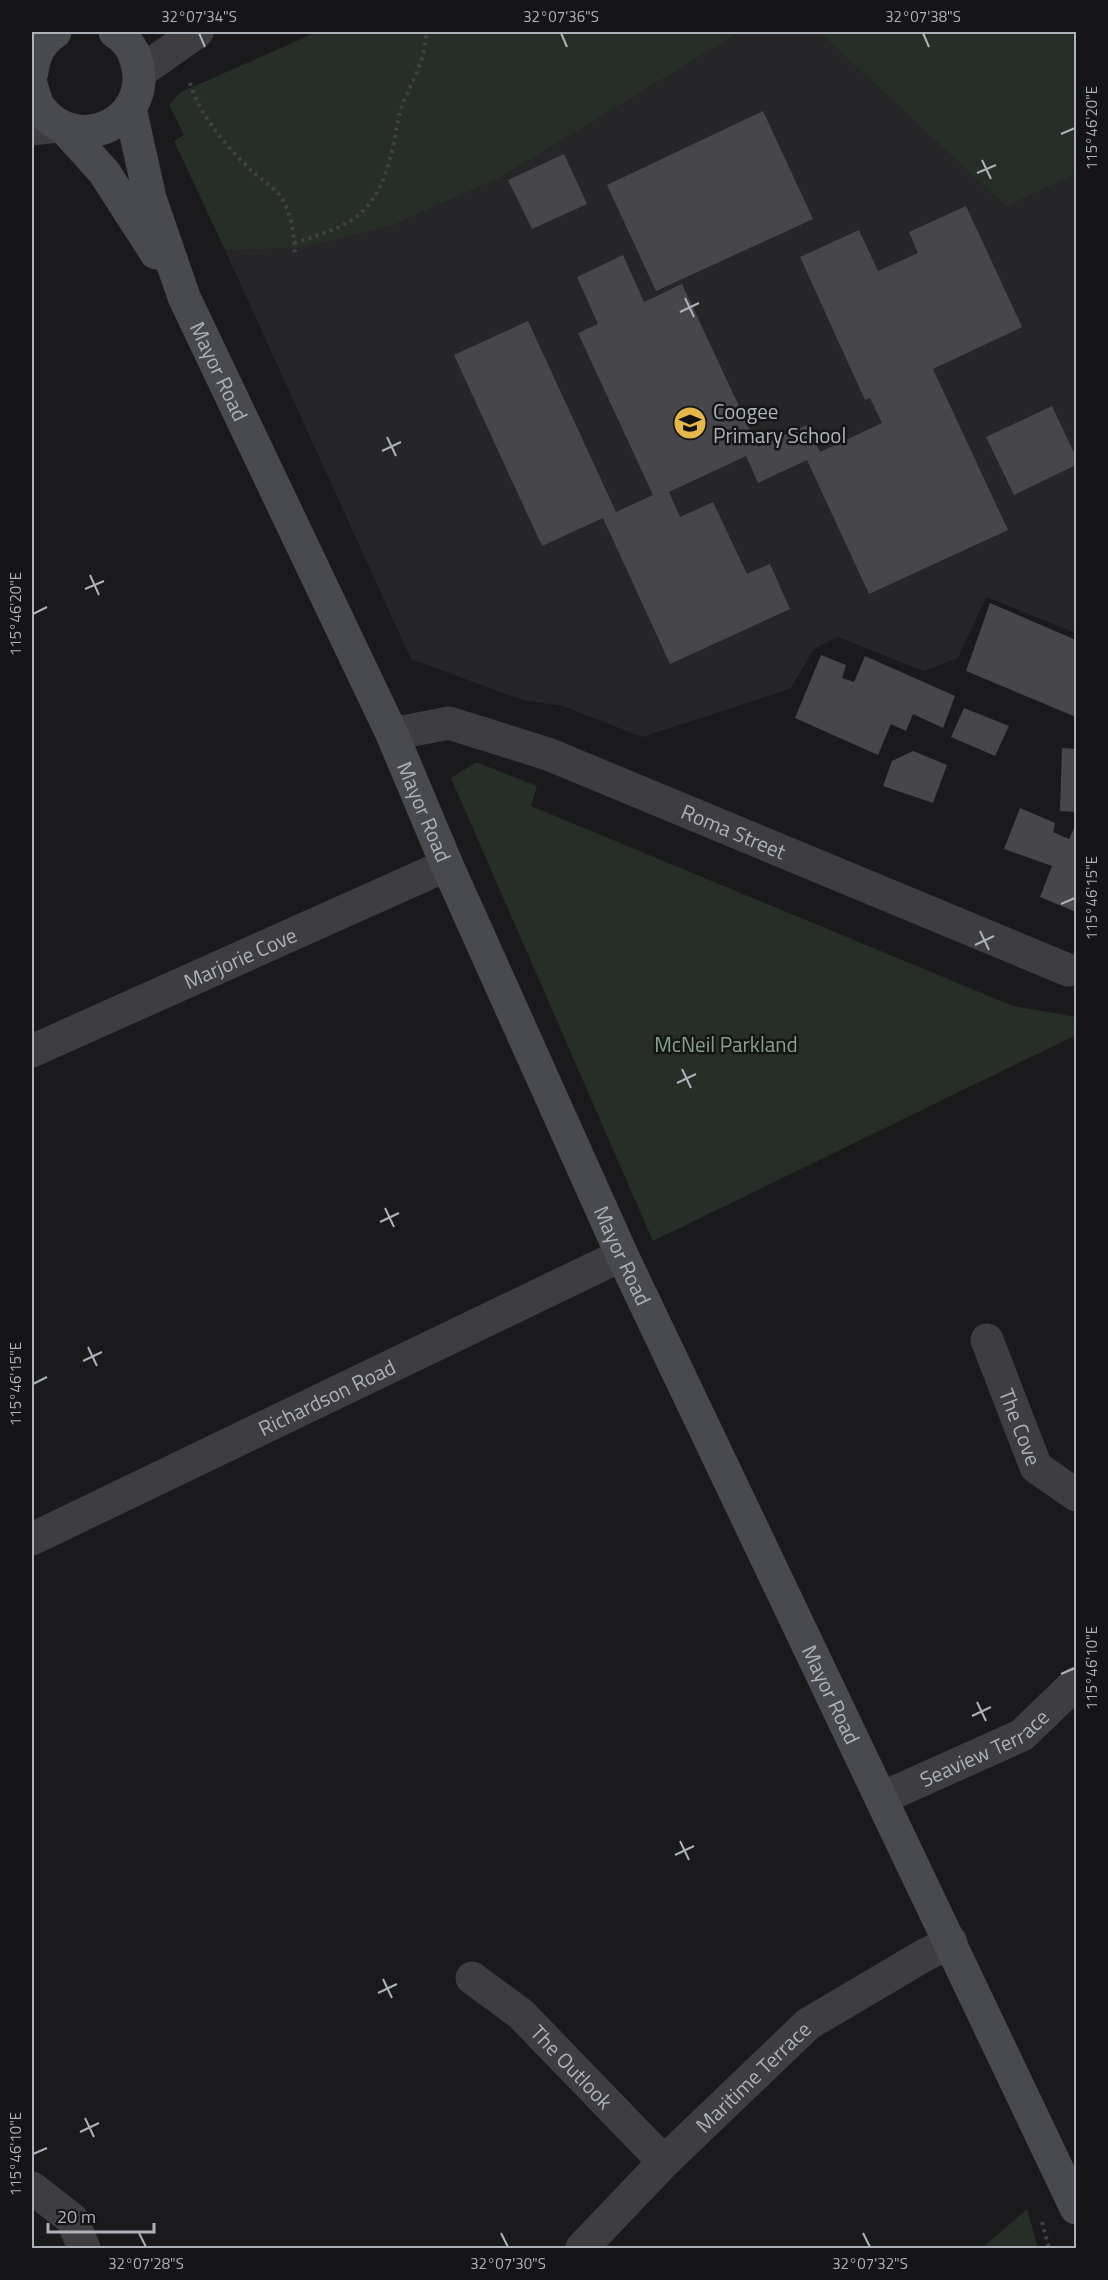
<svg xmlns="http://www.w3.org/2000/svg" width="1108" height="2280" viewBox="0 0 1108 2280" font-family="'Titillium Web',sans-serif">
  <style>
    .built { fill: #262628 }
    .green { fill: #262e27 }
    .building { fill: #47474b }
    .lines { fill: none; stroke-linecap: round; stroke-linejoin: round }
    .path { stroke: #414247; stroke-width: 4; stroke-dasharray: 3 4.5; stroke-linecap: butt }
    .street { stroke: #3d3d42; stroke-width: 33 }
    .secondary { stroke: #494a50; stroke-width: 33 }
    .ticks { fill: none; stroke: #adb1ba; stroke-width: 2 }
    .labels { text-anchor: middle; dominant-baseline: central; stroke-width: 5; stroke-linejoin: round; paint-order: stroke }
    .street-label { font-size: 21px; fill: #adb1ba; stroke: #151517 }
    .poi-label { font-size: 21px; fill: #adb1ba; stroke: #151517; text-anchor: start }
    .park-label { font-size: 21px; fill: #86a389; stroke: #151517 }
    .neatline { fill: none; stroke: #adb1ba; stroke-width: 2 }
    .ticks-label { font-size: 15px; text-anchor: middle; fill: #adb1ba }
  </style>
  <rect width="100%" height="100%" fill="#1a1a1c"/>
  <path class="built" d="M740,32H819L1006,205L1076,174V633L986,597L958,658L923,671L838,637L814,649L790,689L642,737L563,706L522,700L411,659L225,250L301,248L503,176Z"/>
  <g class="green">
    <path d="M317,32H740L503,176L390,226L301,248L225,250L174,141L184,135L169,105L181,92Z"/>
    <path d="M819,32H1076V174L1006,206Z"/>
    <path d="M476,762L537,786L531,806L1013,1006L1076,1017V1035L653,1241L451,778Z"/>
    <path d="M1027,2209L1038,2248H982Z"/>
  </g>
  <g class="building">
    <path d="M763,111L813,219L656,291L607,185Z"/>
    <path d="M564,154L587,204L532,229L508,180Z"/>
    <path d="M966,206L1022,327L933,369L1008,530L869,594L807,460L758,483L746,456L669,492L680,517L713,502L747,574L770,564L790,609L670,664L603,518L542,546L454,355L528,321L616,512L653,495L578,333L598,324L577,277L623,255L644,302L682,284L758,447L807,425L820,452L882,423L870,398L865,400L800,257L859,230L878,271L918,253L909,232Z"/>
    <path d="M1052,406L1076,457V465L1014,495L986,437Z"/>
    <path d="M990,603L1076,640V717L966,671Z"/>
    <path d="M821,655L846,665L842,678L854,682L865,656L955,696L943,728L913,714L906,731L891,724L878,755L795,718Z"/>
    <path d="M964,708L1009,726L995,756L951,737Z"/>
    <path d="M1062,748L1076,749V812L1060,811Z"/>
    <path d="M913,751L947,765L933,803L883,786L892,761Z"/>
    <path d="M1020,808L1055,823L1053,832L1069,839L1076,824V912L1040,897L1052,866L1004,849Z"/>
  </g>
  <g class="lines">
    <g class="path">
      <path d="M190,83C201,118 228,148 254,173C265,182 277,189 284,202C293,219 294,237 295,256"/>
      <path d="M294,243C357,224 377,213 393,147C396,133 397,119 402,106C411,82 427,58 426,32"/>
      <path d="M1042,2222L1049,2248"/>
    </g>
    <g class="street">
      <path d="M140,72L197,32"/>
      <path d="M32,129L58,126"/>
      <path id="s1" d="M392,734L449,723L548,754L1068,970"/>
      <path id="s2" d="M32,1051L447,865"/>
      <path id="s3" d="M987,1340L1036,1467L1076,1495"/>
      <path id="s4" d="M32,1539L622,1255"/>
      <path id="s5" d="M882,1798L1022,1735L1076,1683"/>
      <path id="s6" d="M472,1978L521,2014L664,2162"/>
      <path d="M32,2188L72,2219L84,2248"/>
      <path id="s7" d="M582,2248L664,2162L808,2024L923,1956L951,1942"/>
    </g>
    <g class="secondary">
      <path d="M32,72C34,55 40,42 55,32"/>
      <path d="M32,87C34,94 36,103 40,108C77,158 155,121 136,60C133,49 125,38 115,32"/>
      <path id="s8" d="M130,108L150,198L184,297L392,734L447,865L622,1255L1076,2208"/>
      <path d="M65,129L104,172L156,253"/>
    </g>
  </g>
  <path class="ticks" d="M199,33L205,47M561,33L567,47M923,33L929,47M1061,134L1075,128M982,160L991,179M977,173L996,165M685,298L694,317M680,312L699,303M387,437L396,456M382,451L401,442M90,575L99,595M85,589L104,581M33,614L47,607M1061,904L1075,898M980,931L989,950M975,945L994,936M682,1069L691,1088M677,1083L696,1074M385,1208L394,1227M380,1222L399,1213M88,1347L97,1366M83,1361L102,1352M33,1384L47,1377M1061,1674L1075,1668M977,1702L986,1721M972,1716L991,1707M680,1841L689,1860M675,1855L694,1846M383,1979L392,1998M378,1993L397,1984M85,2118L94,2137M80,2132L99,2123M33,2154L47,2148M139,2233L146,2247M501,2233L508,2247M863,2233L870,2247"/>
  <defs>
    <g id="school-disc" transform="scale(1.725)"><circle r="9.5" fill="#e5b648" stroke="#151517"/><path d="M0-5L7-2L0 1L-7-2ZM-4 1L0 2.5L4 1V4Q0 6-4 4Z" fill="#111"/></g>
  </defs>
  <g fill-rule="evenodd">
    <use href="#school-disc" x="690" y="423"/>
  </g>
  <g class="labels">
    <g class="street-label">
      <text stroke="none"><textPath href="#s8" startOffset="279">Mayor Road</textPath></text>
      <text stroke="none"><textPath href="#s8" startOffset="765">Mayor Road</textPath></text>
      <text stroke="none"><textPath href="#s1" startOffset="363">Roma Street</textPath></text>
      <text stroke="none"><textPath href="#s2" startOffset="228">Marjorie Cove</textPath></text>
      <text stroke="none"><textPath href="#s8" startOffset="1251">Mayor Road</textPath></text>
      <text stroke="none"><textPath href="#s4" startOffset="327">Richardson Road</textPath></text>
      <text stroke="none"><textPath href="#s3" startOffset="93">The Cove</textPath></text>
      <text stroke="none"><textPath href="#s8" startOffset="1737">Mayor Road</textPath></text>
      <text stroke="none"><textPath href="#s5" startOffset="114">Seaview Terrace</textPath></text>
      <text stroke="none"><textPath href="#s6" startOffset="134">The Outlook</textPath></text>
      <text stroke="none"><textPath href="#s7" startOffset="242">Maritime Terrace</textPath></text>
    </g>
    <g class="poi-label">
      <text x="713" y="411">Coogee<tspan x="713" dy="24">Primary School</tspan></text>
    </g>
    <g class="park-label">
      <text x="726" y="1044">McNeil Parkland</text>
    </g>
  </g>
  <rect width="1108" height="2280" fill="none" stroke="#151517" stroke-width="66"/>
  <path d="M48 2223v9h106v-9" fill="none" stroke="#adb1ba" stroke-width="3"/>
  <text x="57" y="2223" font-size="18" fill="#adb1ba" stroke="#151517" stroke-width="4.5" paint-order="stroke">20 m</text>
  <rect x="33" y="33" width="1042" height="2214" class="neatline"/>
  <g class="ticks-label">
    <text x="199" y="22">32°07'34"S</text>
    <text x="561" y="22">32°07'36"S</text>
    <text x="923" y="22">32°07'38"S</text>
    <text transform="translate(1092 128) rotate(-90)" y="5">115°46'20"E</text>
    <text transform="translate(16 614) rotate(-90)" y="5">115°46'20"E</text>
    <text transform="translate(1092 898) rotate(-90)" y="5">115°46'15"E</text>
    <text transform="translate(16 1384) rotate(-90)" y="5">115°46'15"E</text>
    <text transform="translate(1092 1668) rotate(-90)" y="5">115°46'10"E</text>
    <text transform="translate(16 2154) rotate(-90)" y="5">115°46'10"E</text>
    <text x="146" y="2269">32°07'28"S</text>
    <text x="508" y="2269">32°07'30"S</text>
    <text x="870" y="2269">32°07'32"S</text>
  </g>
</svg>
